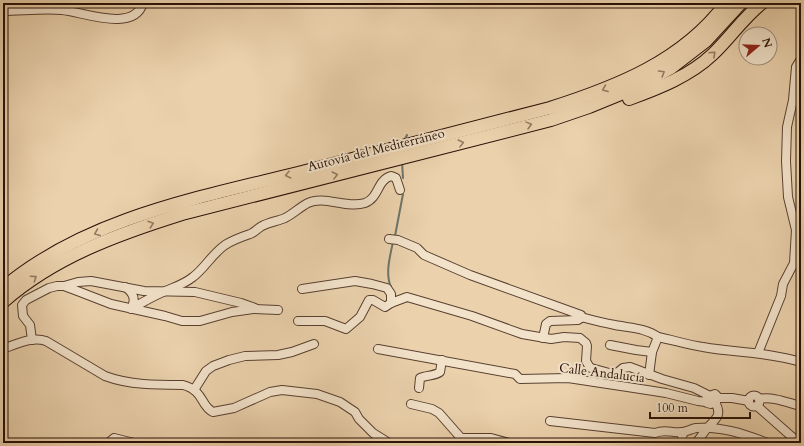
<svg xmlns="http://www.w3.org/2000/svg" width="804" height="446" viewBox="0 0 804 446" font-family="Cardo,serif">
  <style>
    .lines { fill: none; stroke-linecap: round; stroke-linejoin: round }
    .stream { stroke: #6b7569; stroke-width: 2 }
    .minor-casing { stroke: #594030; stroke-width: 10 }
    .highway-casing { stroke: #281006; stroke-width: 14 }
    .minor { stroke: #f2e2ca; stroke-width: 8 }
    .highway { stroke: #ebd2ad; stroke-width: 12 }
    .oneway { stroke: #937b62 }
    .labels { text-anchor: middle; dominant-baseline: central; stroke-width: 4; stroke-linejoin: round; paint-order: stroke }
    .street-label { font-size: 13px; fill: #281006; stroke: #f2e2ca }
  </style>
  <rect width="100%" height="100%" fill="#ebd2ad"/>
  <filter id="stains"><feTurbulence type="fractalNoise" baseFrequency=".005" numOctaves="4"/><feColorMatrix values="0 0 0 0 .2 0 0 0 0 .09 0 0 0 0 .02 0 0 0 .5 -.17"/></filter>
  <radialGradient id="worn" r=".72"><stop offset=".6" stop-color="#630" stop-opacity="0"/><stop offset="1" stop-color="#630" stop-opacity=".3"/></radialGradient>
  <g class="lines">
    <g class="stream">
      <path d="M404,141L407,135"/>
      <path d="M402,162L403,178"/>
      <path d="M395,236L403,194"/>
      <path d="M391,287C385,274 390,256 393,242"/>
    </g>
    <g class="minor-casing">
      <g id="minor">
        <path d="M3,11C21,11 44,8 62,10C83,12 134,33 143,3"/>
        <path d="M389,239L398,240L417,248L424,255L470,275L581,315V318L578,320L550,321L546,324L543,338"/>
        <path d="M64,286L78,282L91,281L144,291L195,292L241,303L255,308"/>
        <path d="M125,287C134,293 136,300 131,309C141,303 152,297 163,292C174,287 183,285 193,277C205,268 212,254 225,245C233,240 241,237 250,234C254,233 258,228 262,226C270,222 278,221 285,218C293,214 300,207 308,203C324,195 347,209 365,203C379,198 377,180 391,176L396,178L400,190"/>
        <path d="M302,289L355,281L372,284L387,288L391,294V303"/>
        <path d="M581,317C592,320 604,323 615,325C630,328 646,328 658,337C673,340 688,345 703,347C737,353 768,352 801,362"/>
        <path d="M298,321H325L346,329L360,317L369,300H373L385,307L391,303L407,297L472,316L522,334L551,339L564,337L580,338L586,343L587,346L586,361L589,366L591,368L613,374L618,372L623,368L630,367L662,379L694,388L710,396"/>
        <path d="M32,340L30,325L23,316L22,305L26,300L49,288L57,286H64L80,292L111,304L165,316L182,321H200L232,312L253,309L278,310"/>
        <path d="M610,345L636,350L652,352"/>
        <path d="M3,349C16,344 32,336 46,341L105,376C129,385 157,385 183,385C205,391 200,406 213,412L234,408L270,392L282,390L317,394L340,402L355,412L359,419L373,433L389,443"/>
        <path d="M378,349L515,374L520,379L568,378L634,388L666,393L698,401L706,402"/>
        <path d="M758,353L781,296L783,284L794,263L796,230L788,197L786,161L787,127L793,100L796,67L801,59"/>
        <path d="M649,375L652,352L658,337"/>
        <path d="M419,388L420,378C426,375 435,376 440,372L442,360"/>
        <path d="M194,390L206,371L213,366L229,360L245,356L278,355L292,352L314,344"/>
        <path d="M715,394L718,397L717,400L711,404L707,403L706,401L707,397Z"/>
        <circle cx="754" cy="401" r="5.5"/>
        <path d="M718,398H732L749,401"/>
        <path d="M759,399C773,396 788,403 801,406"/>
        <path d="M411,404L432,409L439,413L461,438H491L509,443"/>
        <path d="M757,406L799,443"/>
        <path d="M550,421L655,433C667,428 671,434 682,432C686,432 691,429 696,428C722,426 744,434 768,443"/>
        <path d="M108,443L114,438L134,443"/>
        <path d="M681,443L683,433"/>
        <path d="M696,443C700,438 704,432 708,427C717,418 722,415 715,402"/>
      </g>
    </g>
    <g class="highway-casing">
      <g id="highway">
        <path d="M629,99C659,88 690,76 713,54C730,38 743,18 762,3"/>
        <path d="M3,288C85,219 197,198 298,173C382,151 466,129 550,108C616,87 683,61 726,3"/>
        <path d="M3,302C54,257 118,234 182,214L551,120L589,107L633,89L671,68L706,41L741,3"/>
      </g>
    </g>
    <use href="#minor" class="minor"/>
    <use href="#highway" class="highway"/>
  </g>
  <defs><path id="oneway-chevron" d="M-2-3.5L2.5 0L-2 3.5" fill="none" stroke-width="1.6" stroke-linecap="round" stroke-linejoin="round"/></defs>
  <g class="oneway">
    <use href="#oneway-chevron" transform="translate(713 54) rotate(-43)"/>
    <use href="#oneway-chevron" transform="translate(662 73) rotate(-31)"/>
    <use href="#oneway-chevron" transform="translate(605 89) rotate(158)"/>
    <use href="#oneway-chevron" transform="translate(529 125) rotate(-15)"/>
    <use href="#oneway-chevron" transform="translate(461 143) rotate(-14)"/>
    <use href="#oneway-chevron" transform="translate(288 175) rotate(166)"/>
    <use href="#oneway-chevron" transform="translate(335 175) rotate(-14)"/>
    <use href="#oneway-chevron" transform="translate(151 224) rotate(-19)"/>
    <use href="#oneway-chevron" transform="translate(97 233) rotate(158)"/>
    <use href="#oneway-chevron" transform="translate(34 278) rotate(-34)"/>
  </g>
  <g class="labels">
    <g class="street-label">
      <text transform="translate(376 150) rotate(-14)">Autovía del Mediterráneo</text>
      <text transform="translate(602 373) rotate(7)">Calle Andalucía</text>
    </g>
  </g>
  <rect width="804" height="446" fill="none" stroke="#ebd2ad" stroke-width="16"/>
  <rect x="4" y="4" width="796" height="438" fill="none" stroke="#281006" stroke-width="2"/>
  <rect x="8" y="8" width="788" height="430" fill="none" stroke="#281006"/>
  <g transform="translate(758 46) rotate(71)"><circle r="19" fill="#f2e2ca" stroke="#a18e7c"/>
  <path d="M0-3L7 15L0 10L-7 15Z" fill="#8f2418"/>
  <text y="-6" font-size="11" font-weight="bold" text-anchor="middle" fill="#281006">N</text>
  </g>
  <path d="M650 412v6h100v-6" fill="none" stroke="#281006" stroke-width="2"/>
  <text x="656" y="412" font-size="12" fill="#281006" stroke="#f2e2ca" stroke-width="3" paint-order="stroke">100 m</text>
  <rect width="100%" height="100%" filter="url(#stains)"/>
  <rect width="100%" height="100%" fill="url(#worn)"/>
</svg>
